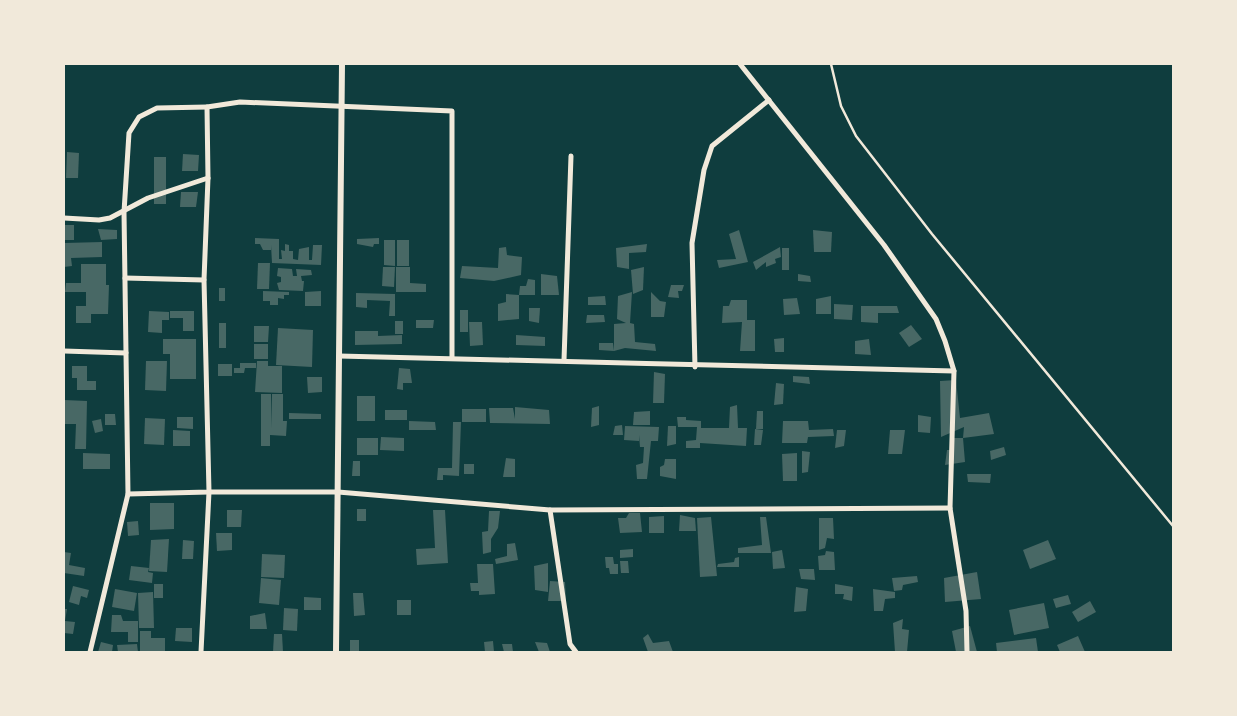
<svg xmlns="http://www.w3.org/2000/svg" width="1237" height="716" viewBox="0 0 1237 716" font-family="'Asap Condensed',sans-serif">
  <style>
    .building { fill: #486865 }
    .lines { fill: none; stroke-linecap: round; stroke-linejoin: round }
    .service { stroke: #f1e9da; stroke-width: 2.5 }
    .minor { stroke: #f1e9da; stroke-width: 5 }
    .tertiary { stroke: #f1e9da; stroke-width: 6 }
  </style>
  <rect width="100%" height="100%" fill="#0f3d3e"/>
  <g class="building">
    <path d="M67,152L79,153L78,178H66Z"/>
    <path d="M183,154L199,155L198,171H182Z"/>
    <rect x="154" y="157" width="12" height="47"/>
    <path d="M181,192H198L196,207H180Z"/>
    <rect x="64" y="225" width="10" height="15"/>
    <path d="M98,229L117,230V239L101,240Z"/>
    <path d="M739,230L748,262L719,268L717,260L736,259L729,234Z"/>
    <path d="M813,230L832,232L831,252H814Z"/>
    <path d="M255,238L279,239V259H282L281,250L285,251V244L289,245V251H293V259L298,260L299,249L309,247V260H312L313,245H322L321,265L272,263L271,245V250H263L260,244H255Z"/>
    <path d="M379,238V244H374L373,247L357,244V239Z"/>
    <path d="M384,240H395V266L384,265Z"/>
    <rect x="397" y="240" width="12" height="26"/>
    <path d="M102,242V257L71,258L72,266L64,267V243Z"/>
    <path d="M647,244L646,252L629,253V269L617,267L616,248Z"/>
    <path d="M506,247L507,255L522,257L521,275L494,281L460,278L462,266L498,268L499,248Z"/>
    <path d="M780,247L781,257L775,259L776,263L766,267V262L756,270L753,262Z"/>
    <rect x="782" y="248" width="7" height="22"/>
    <path d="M258,263H270L269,289H257Z"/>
    <path d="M81,264H106V285H109L108,314H91V323H76V306H86V292H65L66,283H81Z"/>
    <path d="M383,267H395L394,287L382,286Z"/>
    <path d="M396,267H410V283L426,284V292H396Z"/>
    <path d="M644,267L643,290L633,294L631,270Z"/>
    <path d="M278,268L292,269L293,276H297L296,269L311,270L312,275L301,276L302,281H304L303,291L279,290L277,283L281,282V277L277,276Z"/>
    <path d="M541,274L557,276L559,295H541Z"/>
    <path d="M798,274L810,276L811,282L798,281Z"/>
    <path d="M528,279L535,280V295H519L520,286H526Z"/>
    <path d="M671,285H684L682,291H678L679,298L668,297Z"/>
    <rect x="219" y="288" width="6" height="13"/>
    <path d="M263,291L289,292V295H284V299L278,298V305H270V301H263Z"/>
    <path d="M321,291V306H305V292Z"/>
    <path d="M632,292L630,323L634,324L635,342L655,344L656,351L625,348L614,351L599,350V343H613L614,351V324L626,323L617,319L618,296Z"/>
    <path d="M651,292L660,301L666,302L664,317H651Z"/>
    <path d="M356,293L395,294V316H389L390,301L367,300V308L356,307Z"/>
    <path d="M506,294L519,295V319L498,321V304L506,302Z"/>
    <path d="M605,296L606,305H588V297Z"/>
    <path d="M831,296V314H816V299Z"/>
    <path d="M797,298L800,314L784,315L783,299Z"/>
    <path d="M731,300H747V320H755V351H740L742,322L722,323L723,306H729Z"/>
    <path d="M834,304L853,305L852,320L834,319Z"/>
    <path d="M861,306H897L899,313H878V323L861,322Z"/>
    <path d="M529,308H540L539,323L529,321Z"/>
    <rect x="460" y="310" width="8" height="22"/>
    <path d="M149,311L169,312V320H162V333L148,332Z"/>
    <path d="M170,311H194V331H183V318H170Z"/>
    <path d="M587,315H604L605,322L586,323Z"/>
    <path d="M416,320H434L433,328H416Z"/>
    <rect x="395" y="321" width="8" height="13"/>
    <path d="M469,322H482L483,345L470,346Z"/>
    <rect x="219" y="323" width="7" height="25"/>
    <path d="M911,325L922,339L909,347L899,333Z"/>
    <path d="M254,326H269L268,342H254Z"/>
    <path d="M278,328L313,330L312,367L276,365Z"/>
    <path d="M355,331H378V336L402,335V344L355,345Z"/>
    <path d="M516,335L545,337V346L516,345Z"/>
    <path d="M784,338V352H775L774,339Z"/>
    <path d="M163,339H196V379H170V354H163Z"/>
    <path d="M869,339L871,355L855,354V341Z"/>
    <rect x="254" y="344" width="14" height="15"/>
    <path d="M146,361H167L166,391L145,390Z"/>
    <path d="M257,361H268V366H282V393L255,392Z"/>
    <path d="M240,363H256V368H245L244,373H234V368H240Z"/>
    <rect x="218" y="364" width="14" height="12"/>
    <path d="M72,366H87V381H96V390H77V378H72Z"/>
    <path d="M399,368L410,369L412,383H403V390L397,389Z"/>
    <path d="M654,372L665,374L664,403H653Z"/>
    <path d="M793,376L809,377L810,384L793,382Z"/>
    <path d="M307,377H322V392L308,393Z"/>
    <path d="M956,380L960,418L989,413L994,434L963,438L964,427L941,437L940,381Z"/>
    <path d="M776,383L784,384L783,404L774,405Z"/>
    <path d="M261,394H271V428L272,394H283V421H287L286,436L270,435V446H261Z"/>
    <rect x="357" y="396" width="18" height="25"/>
    <path d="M64,400L87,401L86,449H75L76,424H64Z"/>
    <path d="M737,405L738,428H747L746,446L700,443V448H686V441L696,440L697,427H678L677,417H686V420L701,421V428H729L730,407Z"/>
    <path d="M599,406V425L591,427L592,408Z"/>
    <path d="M515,407L549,410L550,424L490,423L489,408H513L515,419Z"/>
    <rect x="462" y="409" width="24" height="13"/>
    <rect x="385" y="410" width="22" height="10"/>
    <path d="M650,411V425H633L634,412Z"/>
    <path d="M757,411H763V429H756Z"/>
    <path d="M289,413L321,414V419H289Z"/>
    <path d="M105,414H115L116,425H105Z"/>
    <path d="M918,415L931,417L930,433L918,432Z"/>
    <path d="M177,417H193V429L177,428Z"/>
    <path d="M145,418L165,419L164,445L144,444Z"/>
    <path d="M101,419L103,431L95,433L92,421Z"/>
    <path d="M409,421L435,422L436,430H409Z"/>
    <path d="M783,421H808L809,430L833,429L834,436L808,437L807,443H782Z"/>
    <path d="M453,422H461L459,476L443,475V480H437L438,468H452Z"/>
    <path d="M622,425L623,435H613L615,426Z"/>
    <path d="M625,426L659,427L658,441H651L647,479H637L636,465L643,463L644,447H640L639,435V441L624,440Z"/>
    <path d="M668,426H676V444L667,446Z"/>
    <path d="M755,429L763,430L761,445H754Z"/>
    <path d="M173,430L190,431V446H173Z"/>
    <path d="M837,430H846L844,446L835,448Z"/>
    <path d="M890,430H905L902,454H888Z"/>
    <path d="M381,437L404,438V451L380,450Z"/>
    <rect x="357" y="438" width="21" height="17"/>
    <path d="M953,438H963L965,462L945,465L947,450H951Z"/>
    <path d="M1004,447L1006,455L991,460L990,451Z"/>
    <path d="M802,451L810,452L808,472L802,473Z"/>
    <path d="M83,453L110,454V469H83Z"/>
    <path d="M797,453V481H783L782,454Z"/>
    <path d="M506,458L515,459V477H503Z"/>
    <path d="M665,459H676V479L660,476V467L664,465Z"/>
    <path d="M353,461H360V476H352Z"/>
    <rect x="464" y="464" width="10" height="10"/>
    <path d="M967,474H991L990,483L968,482Z"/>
    <path d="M150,503H174V529L150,530Z"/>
    <rect x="357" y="509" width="9" height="12"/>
    <path d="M227,510H242L241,527H227Z"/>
    <path d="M433,510H445L448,563L417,565L416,549L435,548Z"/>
    <path d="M489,511H500L498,528L491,539V552L483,554L482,532L488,531Z"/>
    <path d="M629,513H640L642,532L620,533L618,518H626Z"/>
    <path d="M680,515L695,518L696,531H679Z"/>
    <path d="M664,516V533H649V517Z"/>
    <path d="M711,517L717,576L700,577L697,518Z"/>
    <path d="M760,517H766L771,553H738V548L762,545Z"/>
    <path d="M819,518H833L834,539L827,538L825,548L819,550Z"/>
    <path d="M138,521L139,535L128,536L127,522Z"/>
    <path d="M216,533H232V550L217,551Z"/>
    <path d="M169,539L167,572L149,571L151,540Z"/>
    <path d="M183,540L194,541L193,559H182Z"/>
    <path d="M1048,540L1056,559L1030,569L1023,550Z"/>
    <path d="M515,543L518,560L496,564L495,559L507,556V544Z"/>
    <path d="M633,549V557L620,558V550Z"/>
    <path d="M782,550L785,568L773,569L772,552Z"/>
    <path d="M826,551L834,552L835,570H819L818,556L825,555Z"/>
    <path d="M64,552L71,553L69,565L85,568L84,576L64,573Z"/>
    <path d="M262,554L285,555L284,578L261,577Z"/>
    <path d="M605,557H613L614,564H618V574H610L609,568H606Z"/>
    <path d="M739,557V567H717L718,564L734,562L735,558Z"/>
    <path d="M620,561H628L629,573H621Z"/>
    <path d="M548,563V592L535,590L534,566Z"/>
    <path d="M477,564H493L495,594L479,595V591H471L470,583H478Z"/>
    <path d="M131,566L149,568L148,572L153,573L152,583L129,580Z"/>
    <path d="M799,569H814L815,580L801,579Z"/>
    <path d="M977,572L981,599L945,602L944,578Z"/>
    <path d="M917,576L918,582L903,585L902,590L894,591L892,578Z"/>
    <path d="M261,578L281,580L279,605L259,603Z"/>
    <path d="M550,581L565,582L566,601H548Z"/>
    <rect x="154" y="584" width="9" height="14"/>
    <path d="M835,584L853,587L852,601L843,599L844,594H835Z"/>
    <path d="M73,586L89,590L87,598L81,596L79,605L69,602Z"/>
    <path d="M796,587L808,589L806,611L794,612Z"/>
    <path d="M115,589L137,593L134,611L112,607Z"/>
    <path d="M873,589L895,592V598L885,599L883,611H874Z"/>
    <path d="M153,592L154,628H139L138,593Z"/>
    <path d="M353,593H363L365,615L354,616Z"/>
    <path d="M1068,595L1071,604L1056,608L1053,599Z"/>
    <path d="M304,597L321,598V610H304Z"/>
    <rect x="397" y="600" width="14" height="15"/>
    <path d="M1090,601L1096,612L1078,622L1072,612Z"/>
    <path d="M1044,603L1049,628L1014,635L1009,610Z"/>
    <path d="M284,608L298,609L297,631L283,630Z"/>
    <path d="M64,609H67L65,621L75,622L73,634L64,633Z"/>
    <path d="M265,613L267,629H250V616Z"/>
    <path d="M112,615H121L123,621H138V642H128V632H111Z"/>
    <path d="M903,619L902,629L909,630L907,652H895L893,623Z"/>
    <path d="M970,626L977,652H956L952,631Z"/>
    <path d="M176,628H192V642L175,641Z"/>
    <path d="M140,631H151V638H165V652H140Z"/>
    <path d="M274,634H282L283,652H273Z"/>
    <path d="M648,634L653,643L669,641L673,652H648L643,638Z"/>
    <path d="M1078,636L1085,652H1060L1057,645Z"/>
    <path d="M1036,638L1038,652H997L996,643Z"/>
    <rect x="350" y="640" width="9" height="12"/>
    <path d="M493,641L494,652H485L484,642Z"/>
    <path d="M101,642L113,645L112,652H98Z"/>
    <path d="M535,642L547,643L550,652H539Z"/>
    <path d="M137,644L138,652H118L117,645Z"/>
    <path d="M502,644H512L513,652H504Z"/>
  </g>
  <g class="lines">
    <path class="service" d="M831,64L841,106L856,136L932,234L1173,526"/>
    <g class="minor">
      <path d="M740,64L884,245L936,319L945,341L954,371L950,508L966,611L967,652"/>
      <path d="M64,218L99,220L110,218L148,198L208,178"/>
      <path d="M125,278L204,280"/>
      <path d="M64,351L126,353"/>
      <path d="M339,356C544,360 749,367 954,371"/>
      <path d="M564,360L571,156"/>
      <path d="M695,367L692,243L704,170L712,146L769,100"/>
      <path d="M128,494L209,492L204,280L208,178L207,107L240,102L452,111V358"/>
      <path d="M550,510L570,644L576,652"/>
      <path d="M90,652L128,494L124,212L129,133L139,117L157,108L207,107"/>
      <path d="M201,652L209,492H338L550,510L950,508"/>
    </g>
    <path class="tertiary" d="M336,652L342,64"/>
  </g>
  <rect width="1237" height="716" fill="none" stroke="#f1e9da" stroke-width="130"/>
</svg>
